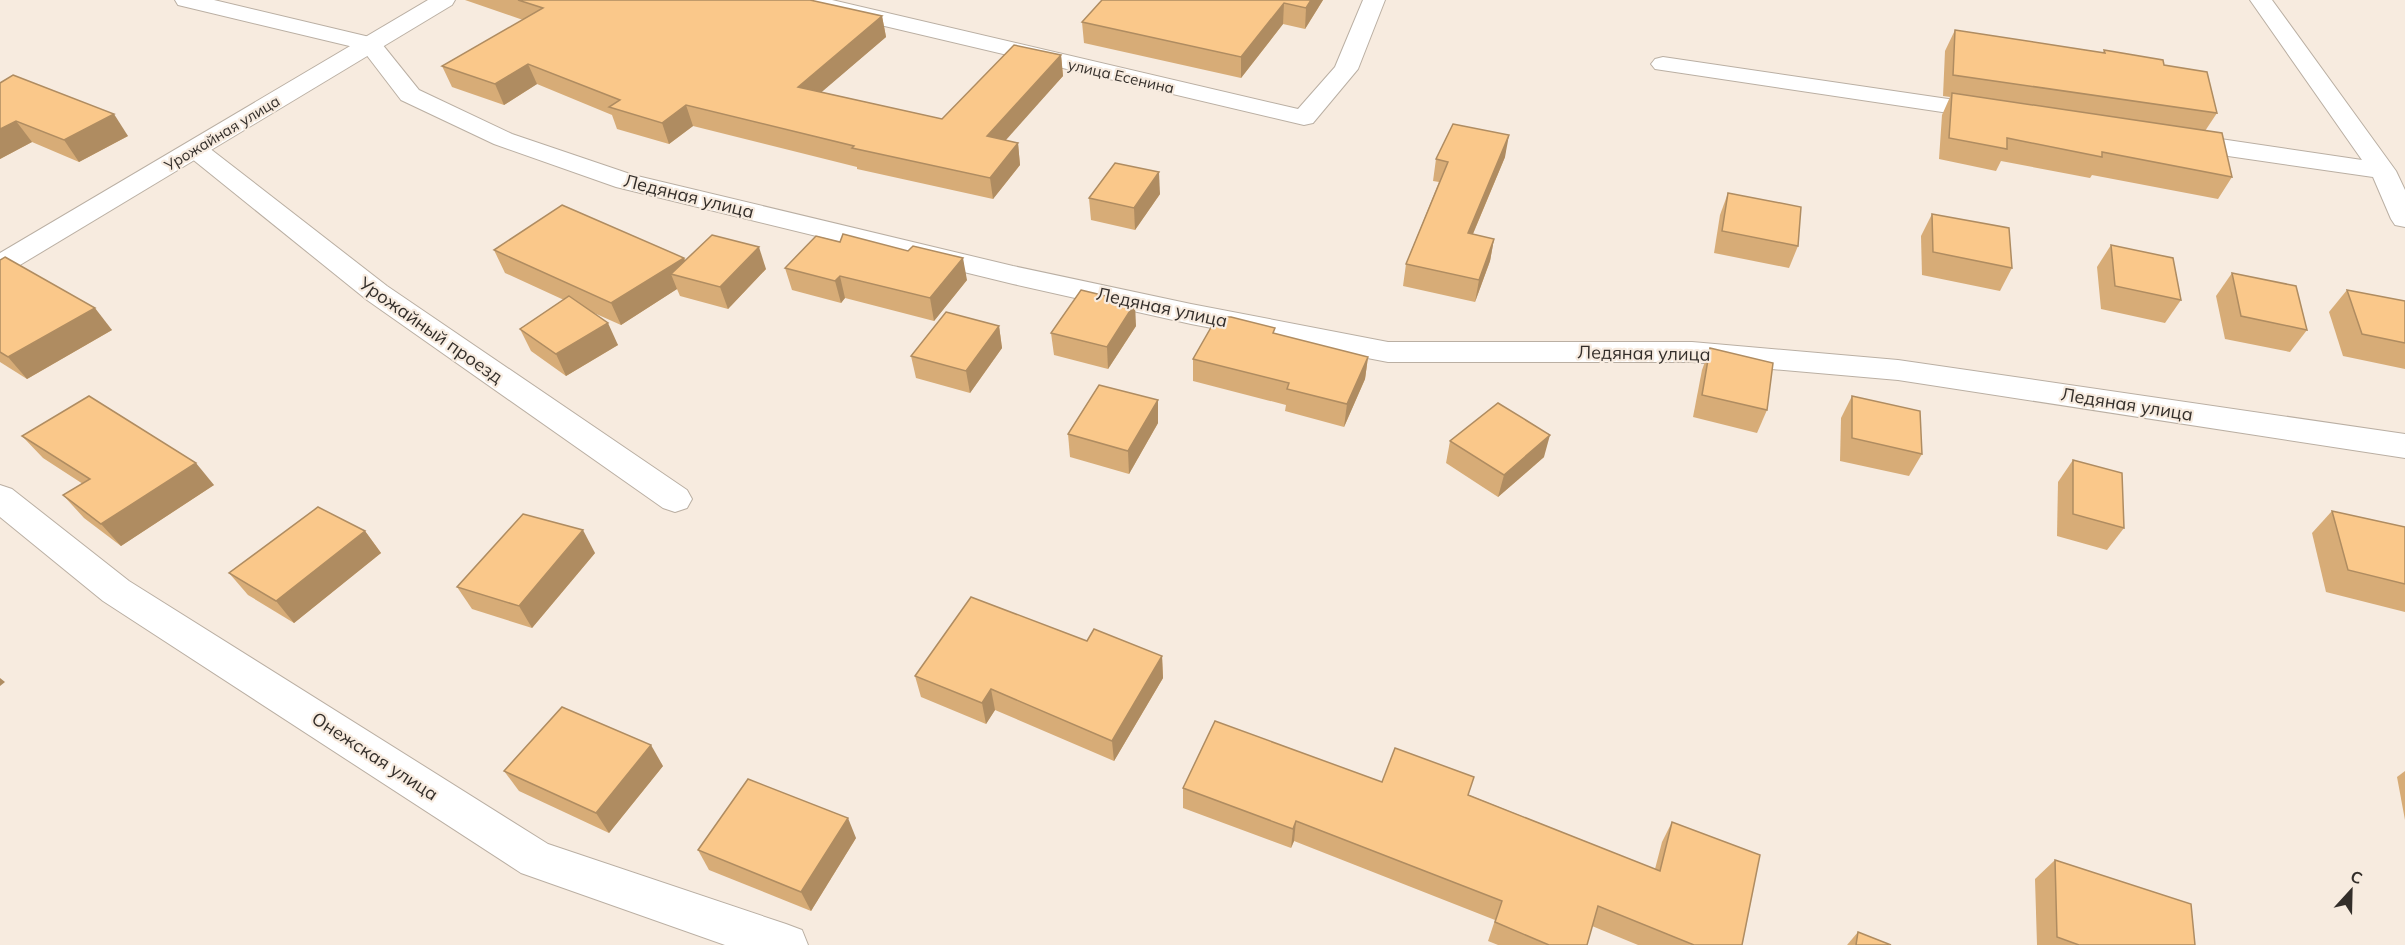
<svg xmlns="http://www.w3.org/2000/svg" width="2405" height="945" viewBox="0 0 2405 945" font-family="Mulish,sans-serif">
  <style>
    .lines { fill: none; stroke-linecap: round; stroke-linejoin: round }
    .minor-casing { stroke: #baafa3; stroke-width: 2 }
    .major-casing { stroke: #baafa3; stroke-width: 2 }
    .minor { fill: #fff; fill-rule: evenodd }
    .major { fill: #fff; fill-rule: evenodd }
    .wall { fill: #d7ac77 }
    .shaded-wall { fill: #af8c61 }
    .building { fill: #fac88a; stroke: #af8c61; stroke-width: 1.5 }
    .labels { text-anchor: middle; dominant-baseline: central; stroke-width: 4.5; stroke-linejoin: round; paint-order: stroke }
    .far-street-label { font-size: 15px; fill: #332e2a; stroke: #f7ebdf }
    .street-label { font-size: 18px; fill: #332e2a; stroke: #f7ebdf }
  </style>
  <rect width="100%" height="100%" fill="#f7ebdf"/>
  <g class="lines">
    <g class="minor-casing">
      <g id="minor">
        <path d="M175,0H214L378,39L419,90L512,134L633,175L1013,266L1191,304L1388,342H1692L1898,360L2405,434V458L1898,380L1692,362H1388L1191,324L1013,284L616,187L494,144L401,100L362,49L178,5Z"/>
        <path d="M793,0H832L1298,109L1335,67L1363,0H1385L1358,69L1313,123L1304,125L804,7L796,5Z"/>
        <path d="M2250,0H2272L2396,171L2405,190V227L2395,225L2391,219L2373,177L2180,149L2171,146L2167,141L2171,136L2180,133L2362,160Z"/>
        <path d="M1663,57L1989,105L1998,107L2001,112L1998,117L1989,119L1655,69L1651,64L1655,59Z"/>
        <path d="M195,141L204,144L387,286L687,490L692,499L687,508L675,512L663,508L367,300L186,154L182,149L186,144Z"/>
        <path d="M0,485L12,489L129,581L548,844L786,924L802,930L808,945H725L521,873L103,601L0,517Z"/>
      </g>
    </g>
    <g class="major-casing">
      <path id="major" d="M428,0H455L452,5L10,271L0,274V253Z"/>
    </g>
    <use href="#minor" class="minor"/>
    <use href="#major" class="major"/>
  </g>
  <g class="wall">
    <path d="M465,0H810L882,16L886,37L821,92L942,119L1061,55L1063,76L1005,140L1018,143L1020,165L993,199L857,169V167L693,126L669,144L617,129L612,115L537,84L504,105L452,87L442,66L523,20Z"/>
    <path d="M1323,0L1305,29L1283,24L1241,78L1084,43L1082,22Z"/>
    <path d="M1955,30L2103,53L2104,50L2164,65L2217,113L2205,131L2232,177L2218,199L2092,175L2090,178L2001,161L1996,171L1939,159L1942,115L1950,97L1943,96L1945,51Z"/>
    <path d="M0,83L128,136L79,162L32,142L0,159Z"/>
    <path d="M1505,157L1473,234L1494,239L1490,261L1475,302L1403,286L1406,264L1439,182L1433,181L1436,159Z"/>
    <path d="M1728,193L1798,246L1789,268L1714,253L1720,215Z"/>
    <path d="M1160,194L1135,230L1091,220L1089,198Z"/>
    <path d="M1932,214L2012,268L2000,291L1922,275L1921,236Z"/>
    <path d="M2111,245L2181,300L2165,323L2101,309L2097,267Z"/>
    <path d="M494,250L684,258L685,261L766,269L728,309L680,296L677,289L621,325L594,313L618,345L566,376L531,351L520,329L564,300L505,273Z"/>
    <path d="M0,260L112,330L27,379L0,362Z"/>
    <path d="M785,268L967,280L934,321L845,298L841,303L792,290Z"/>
    <path d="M2232,273L2307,330L2290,352L2225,339L2216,296Z"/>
    <path d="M2347,290L2405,301V369L2343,356L2329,312Z"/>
    <path d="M999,326L1002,348L970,393L916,378L911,356Z"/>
    <path d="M1136,326L1108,369L1054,355L1051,333Z"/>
    <path d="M1275,334L1368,357L1365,379L1344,427L1285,411L1286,405L1193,381V359Z"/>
    <path d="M1710,348L1767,410L1757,433L1693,417L1702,370Z"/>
    <path d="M1852,396L1922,454L1909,476L1840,461L1841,418Z"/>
    <path d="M1158,400V423L1129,474L1070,457L1068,434Z"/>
    <path d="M22,436L214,485L121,546L84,518L63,495L83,484L43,458Z"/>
    <path d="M1450,441L1544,457L1498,497L1446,463Z"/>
    <path d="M2073,460L2124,528L2107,550L2057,536L2058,482Z"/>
    <path d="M2332,511L2405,527V612L2326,592L2312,533Z"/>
    <path d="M365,531L381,553L294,623L248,595L229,573Z"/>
    <path d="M595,553L532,628L472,609L457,587Z"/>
    <path d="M1087,641L1162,656L1163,678L1114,761L995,710L986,724L921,697L915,676Z"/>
    <path d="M663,766L609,833L519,791L504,771Z"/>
    <path d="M2405,771V820L2397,777Z"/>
    <path d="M1382,782L1469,795L1655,869L1662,842L1672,822L1742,945H1638L1592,926L1587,945H1498L1488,941L1495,920L1294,841L1291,848L1183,808V788Z"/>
    <path d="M856,838L811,911L709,870L698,850Z"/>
    <path d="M2055,860L2195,945H2037L2035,879Z"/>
    <path d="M1858,932L1891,945H1847Z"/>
  </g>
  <g class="shaded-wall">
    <path d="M1311,0H1323L1305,29L1306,8Z"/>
    <path d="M1284,3L1283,24L1241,78V57Z"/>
    <path d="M882,16L886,37L803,108L798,87Z"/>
    <path d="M1061,55L1063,76L990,158L987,136Z"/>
    <path d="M528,64L537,84L504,105L495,84Z"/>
    <path d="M686,105L693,126L669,144L662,123Z"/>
    <path d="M114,114L128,136L79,162L64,140Z"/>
    <path d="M16,121L32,142L0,159V129Z"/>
    <path d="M1509,135L1505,157L1464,255L1468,233Z"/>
    <path d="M1018,143L1020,165L993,199L990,178Z"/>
    <path d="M1159,172L1160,194L1135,230L1134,208Z"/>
    <path d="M1494,239L1490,261L1475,302L1479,280Z"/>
    <path d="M759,247L766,269L728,309L720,287Z"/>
    <path d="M684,258L692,279L671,274L677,289L621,325L611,303Z"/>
    <path d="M963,258L967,280L934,321L930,298Z"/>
    <path d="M840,276L845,298L841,303L835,281Z"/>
    <path d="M1135,303L1136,326L1108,369L1107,347Z"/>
    <path d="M95,308L112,330L27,379L8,357Z"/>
    <path d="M608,323L618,345L566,376L556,354Z"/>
    <path d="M999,326L1002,348L970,393L966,371Z"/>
    <path d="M1368,357L1365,379L1344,427L1347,404Z"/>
    <path d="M1158,400V423L1129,474L1128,451Z"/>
    <path d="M1550,435L1544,457L1498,497L1504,475Z"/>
    <path d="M196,463L214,485L121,546L101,524Z"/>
    <path d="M583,530L595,553L532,628L519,606Z"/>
    <path d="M365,531L381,553L294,623L276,601Z"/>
    <path d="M1162,656L1163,678L1114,761L1112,741Z"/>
    <path d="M0,678L5,682L0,686Z"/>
    <path d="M991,689L995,710L986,724L982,703Z"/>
    <path d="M651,745L663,766L609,833L596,813Z"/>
    <path d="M848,818L856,838L811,911L801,892Z"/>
    <path d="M1296,821L1294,841L1291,848L1293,829Z"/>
  </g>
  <g class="building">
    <path d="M518,0H810L882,16L798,87L942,119L1014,45L1061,55L987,136L1018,143L990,178L852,148L854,146L686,105L662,123L609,107L620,100L528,64L495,84L442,66L543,8Z"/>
    <path d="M1102,0H1311L1306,8L1284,3L1241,57L1082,22Z"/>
    <path d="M1955,30L2105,53L2104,50L2163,60L2164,65L2207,72L2217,113L1953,75Z"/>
    <path d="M13,75L114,114L64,140L16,121L0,129V83Z"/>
    <path d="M1952,93L2222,133L2232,177L2102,152V157L2007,138V149L1949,138Z"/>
    <path d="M1453,124L1509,135L1468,233L1494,239L1479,280L1406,264L1448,162L1436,159Z"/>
    <path d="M1115,163L1159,172L1134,208L1089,198Z"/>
    <path d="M1728,193L1801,207L1798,246L1722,231Z"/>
    <path d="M562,205L684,258L611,303L494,250Z"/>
    <path d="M1932,214L2009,228L2012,268L1933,252Z"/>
    <path d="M843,234L908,251L913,246L963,258L930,298L840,276L835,281L785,268L816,236L840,242Z"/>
    <path d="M712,235L759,247L720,287L671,274Z"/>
    <path d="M2111,245L2173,258L2181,300L2115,286Z"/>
    <path d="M5,257L95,308L8,357L0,352V260Z"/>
    <path d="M2232,273L2296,286L2307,330L2241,316Z"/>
    <path d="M1081,290L1135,303L1107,347L1051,333Z"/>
    <path d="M2347,290L2405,301V343L2362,334Z"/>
    <path d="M569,296L608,323L556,354L520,329Z"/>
    <path d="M946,312L999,326L966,371L911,356Z"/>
    <path d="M1217,317H1231L1275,328L1273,333L1368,357L1347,404L1287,389L1289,383L1193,359Z"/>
    <path d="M1710,348L1773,363L1767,410L1702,395Z"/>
    <path d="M1099,385L1158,400L1128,451L1068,434Z"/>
    <path d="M89,396L196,463L101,524L63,495L90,479L22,436Z"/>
    <path d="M1852,396L1920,411L1922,454L1852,438Z"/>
    <path d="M1498,403L1550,435L1504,475L1450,441Z"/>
    <path d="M2073,460L2122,473L2124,528L2073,514Z"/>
    <path d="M318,507L365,531L276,601L229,573Z"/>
    <path d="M2332,511L2405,527V584L2348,570Z"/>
    <path d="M523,514L583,530L519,606L457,587Z"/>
    <path d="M971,597L1087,641L1094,629L1162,656L1112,741L991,689L982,703L915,676Z"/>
    <path d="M562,707L651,745L596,813L504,771Z"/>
    <path d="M1215,721L1382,782L1395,748L1474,777L1468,795L1660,871L1672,822L1760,855L1742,945H1694L1598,906L1587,945H1549L1495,922L1502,901L1296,821L1293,829L1183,788Z"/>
    <path d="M748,779L848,818L801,892L698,850Z"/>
    <path d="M2055,860L2191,904L2195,945H2079L2057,937Z"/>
    <path d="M1858,932L1891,945H1856Z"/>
  </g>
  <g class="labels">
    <g class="far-street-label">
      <text transform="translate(1121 76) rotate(13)">улица Есенина</text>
      <text transform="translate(222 133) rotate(-31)">Урожайная улица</text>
    </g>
    <g class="street-label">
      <text transform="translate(689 196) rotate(14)">Ледяная улица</text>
      <text transform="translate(1162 307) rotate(12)">Ледяная улица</text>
      <text transform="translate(431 330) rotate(35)">Урожайный проезд</text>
      <text transform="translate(1644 353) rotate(1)">Ледяная улица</text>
      <text transform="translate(2127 404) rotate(9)">Ледяная улица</text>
      <text transform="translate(375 756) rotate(33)">Онежская улица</text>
    </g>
  </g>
  <g transform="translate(2351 891) rotate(22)" stroke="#f7ebdf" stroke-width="4.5" paint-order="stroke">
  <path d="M0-4.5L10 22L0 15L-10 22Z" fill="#332e2a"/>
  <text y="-9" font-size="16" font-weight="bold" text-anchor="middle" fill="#332e2a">С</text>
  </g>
</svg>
